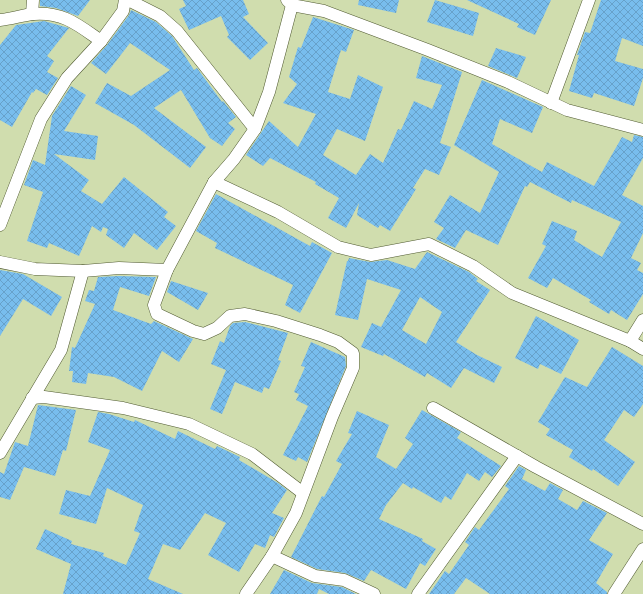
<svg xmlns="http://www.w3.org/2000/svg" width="643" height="594" viewBox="0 0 643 594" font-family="Jost,sans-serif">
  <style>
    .building { fill: url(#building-cross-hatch); fill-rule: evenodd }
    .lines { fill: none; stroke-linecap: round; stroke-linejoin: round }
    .street-casing { stroke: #515b32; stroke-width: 13 }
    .street { stroke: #fff; stroke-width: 12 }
  </style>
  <defs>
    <pattern id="building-cross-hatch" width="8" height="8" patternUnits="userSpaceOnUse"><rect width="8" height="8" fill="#78bded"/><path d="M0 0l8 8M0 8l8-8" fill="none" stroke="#67a1ca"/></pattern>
  </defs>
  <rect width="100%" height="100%" fill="#d0ddae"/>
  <g class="building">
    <path d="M40,0H90L78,16L56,8L40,6Z"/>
    <path d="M183,0H243L249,14L243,17L268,43L250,60L227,37L229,35L221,16L189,30L179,9L186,6Z"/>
    <path d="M359,0H399L396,13L358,5Z"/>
    <path d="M435,0L479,13L473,36L427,22Z"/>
    <path d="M467,0H551L535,35L517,27L519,24Z"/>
    <path d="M601,0H643V46L622,38L615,61L643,69V78L634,106L594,93L592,98L569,91L579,55H577L585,32L590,33Z"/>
    <path d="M131,10L156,22L172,36L194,70L197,68L222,102L223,101L236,117L228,123L235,129L222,146L210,138L181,90L154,108L206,147L190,168L134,125L95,103L107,83L131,96L170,70L130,43L106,74L91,63L107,45L129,15Z"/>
    <path d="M313,17L354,30L346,52L341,50L328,92L350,99L358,75L383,87L365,141L337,129L323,155L356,175L370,154L383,163L398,129L401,130L414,101L432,109L442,85L416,78L422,56L462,72L440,143L451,147L439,175L425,169L413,188L416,189L390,231L380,225L378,228L357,215L359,203L346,228L328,218L339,198L315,184L316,182L270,158L263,166L246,155L269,121L298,147L316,114L283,103L297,84L289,77L298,47L301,48Z"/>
    <path d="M44,21L69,28L47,56L54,61L47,72L58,78L47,95L36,89L33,93L32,92L12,127L0,120V45L16,25Z"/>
    <path d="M496,48L526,57L517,78L488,66Z"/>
    <path d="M482,80L543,107L532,133L500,119L492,144L542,172L547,162L594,186L622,137L632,142L634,135L643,137V158L622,195L643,206V233L631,258L641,263L637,270L643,273V294L627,320L611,310L609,314L589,302L591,300L553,278L547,288L528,278L546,246L542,244L552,221L577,231L574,240L602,257L621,222L572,200L571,203L530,182L527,187L525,186L498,245L466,230L455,248L436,239L444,228L434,222L450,195L480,213L499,172L454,145Z"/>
    <path d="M71,86L86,95L64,131L98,136L95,160L54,154L89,180L81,191L102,204L124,177L168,212L164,217L176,226L157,250L134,233L124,248L106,235L108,229L103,227L101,232L92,226L79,256L49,243L47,248L27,241L43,192L24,185L33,160L45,165L52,116Z"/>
    <path d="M216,194L310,246L312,242L332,253L300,313L285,305L293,285L215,248L217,243L196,231Z"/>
    <path d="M427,252L469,272L478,279L476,281L490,290L456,342L477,355L502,367L494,383L464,368L451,388L427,373L425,377L384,354L383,356L361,347L372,323L381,327L401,290L367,279L358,320L335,315L347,261H348L349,258L370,262L387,260L415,269ZM420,297L442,312L426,344L402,330Z"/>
    <path d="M0,270L23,274L62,297L51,316L23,299L0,336Z"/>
    <path d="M119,276L156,277L149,296L120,287L113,310L151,324L154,321L193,339L179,362L162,351L142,391L114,377L88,373L86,384L72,382L73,371H69L72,347L75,348L95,304L85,301L89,290L94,291L98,277Z"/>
    <path d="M171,281L208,293L198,310L167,292Z"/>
    <path d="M536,316L579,340L561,374L540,364L538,369L515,358Z"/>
    <path d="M245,322L288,333L278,360L281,361L269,389L264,387L262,393L235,382L222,414L210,409L226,370L211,364L220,341L224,343L230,326L233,323Z"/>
    <path d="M311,342L345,357L346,366L307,462L298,457L296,461L283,455L308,406L296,400L299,394L294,392L305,367L301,366Z"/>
    <path d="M612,347L643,366V404L634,417L624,410L604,440L635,462L618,486L593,469L592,471L569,457L573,450L546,435L550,429L538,422L565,377L587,387Z"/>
    <path d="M38,405L76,410L66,451L63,450L55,476L24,467L10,500L0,497V472L4,474L15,442L28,446Z"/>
    <path d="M422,410L461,432L457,438L501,466L492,477L485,472L479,481L467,473L451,500L445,496L441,503L413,487L412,489L403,483L386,505L379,519L423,539L422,541L436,549L425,566L420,563L406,589L371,570L364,581L345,573L317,569L291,557L322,496L324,497L342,464L336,461L352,434L348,433L357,411L389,425L376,457L396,469L413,444L405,438Z"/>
    <path d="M98,412L109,414L134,422L135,420L175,439L178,431L215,449L217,446L240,457L239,460L278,483L287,490L272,513L284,518L274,537L270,535L265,548L255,544L239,572L208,555L226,523L205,513L180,550L163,544L148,579L183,594H63L71,564L36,549L45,529L72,541L71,544L104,553L103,556L126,565L140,533L134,531L143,505L107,488L96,524L59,514L66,490L90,496L110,450L88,442Z"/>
    <path d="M519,466L526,470L522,479L545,491L550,483L563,490L558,499L577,510L583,501L607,513L589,540L613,554L596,583L607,592V594H490L466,578L454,594H429L445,571L449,574L469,545L465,542L475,527L479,530L509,489L505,486Z"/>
    <path d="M284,570L312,583L342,587L356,594H329L319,589L317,594H270Z"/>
  </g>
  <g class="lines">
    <g class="street-casing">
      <g id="street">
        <path d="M128,0L160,16L177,31L255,129"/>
        <path d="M292,5L324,11L428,50L508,82L567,110L643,130"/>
        <path d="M32,14L33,0"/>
        <path d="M0,20C12,19 22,15 34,14C64,12 78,25 101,41"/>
        <path d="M551,103L589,0"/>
        <path d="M214,182L278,212L338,247L371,255L429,244L473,266L512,293L630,341L643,349"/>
        <path d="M0,225L41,119L67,78L101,41L123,11L125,0"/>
        <path d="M0,262L35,269L83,271L119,268L167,270"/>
        <path d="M630,341L643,320"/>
        <path d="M32,398L44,397L123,408L189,424L252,454L303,493"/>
        <path d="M433,408L536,467L643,524"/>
        <path d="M0,453L61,350L83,271"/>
        <path d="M272,556L315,576L344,580L374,594"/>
        <path d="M246,594L272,556L296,513L332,417L353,368V353L338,342L320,335L276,321L245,314L230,316L217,328L204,334L193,331L157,314L154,305L167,270L214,182L234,159L255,129L269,92L292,5L287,0"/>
        <path d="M418,594L517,456"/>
        <path d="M614,594L643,549"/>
      </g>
    </g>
    <use href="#street" class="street"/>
  </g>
</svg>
